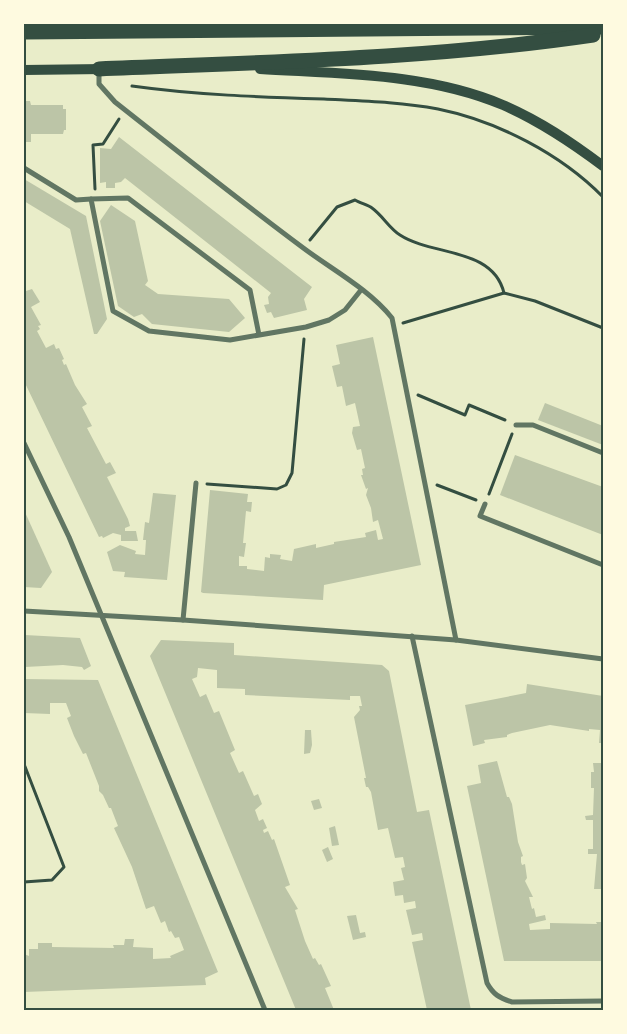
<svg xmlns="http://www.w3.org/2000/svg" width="627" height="1034" viewBox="0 0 627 1034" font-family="Manrope,sans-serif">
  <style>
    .building { fill: #bcc5a7 }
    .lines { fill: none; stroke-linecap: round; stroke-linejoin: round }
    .path { stroke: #344e41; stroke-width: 3 }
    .minor { stroke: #617663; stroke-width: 5 }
    .secondary { stroke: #344e41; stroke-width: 10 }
    .motorway { stroke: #344e41; stroke-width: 15 }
    .neatline { fill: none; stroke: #344e41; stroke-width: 2 }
  </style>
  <rect width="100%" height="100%" fill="#e9edc9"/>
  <g class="building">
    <path d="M24,101H30L31,105H63V109H66V130H64L63,134H31V142H24Z"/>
    <path d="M119,137L312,287L304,299L307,310L274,318L271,312L267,313L264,305L269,304L268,297L271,293L125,178L121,182L115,183V188H106V182L100,183V148L111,149Z"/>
    <path d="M24,179L86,216L107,319L97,334H94L70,229L24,201Z"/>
    <path d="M111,205L135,221L148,281L145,285L158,294L229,299L245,318L229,332L152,324L142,314L134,317L118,306L100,221Z"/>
    <path d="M24,288L26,291L32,289L40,302L31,307L41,325L38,326L40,329L37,331L46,348L54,344L56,349L59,348L64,359L62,360L64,365L66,364L75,385L87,404L82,407L92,426L87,428L106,464L110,462L116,473L107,477L128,519L130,526L125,528V531H136L138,541H121V535L113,533L103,538L102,536L99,537L24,381Z"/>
    <path d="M373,337L421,565L324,585L323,600L203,593L201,592L210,490L248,494L247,502H252L251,512L246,511L243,543H246L244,557L239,556V566H247V569L264,571L265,557L270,558V554L281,555L280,559L292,561L294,549L316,544V548L334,544V542L366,537L365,533L376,530L378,540L383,539L378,520L373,522L371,508L366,495L368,488L366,489L361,475H363L362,469L365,468L361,449L357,450L352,433L353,427L360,426L355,403L346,406L342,386L337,387L332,366L340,364L336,345Z"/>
    <path d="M545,403L603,426V445L538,420Z"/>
    <path d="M515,455L603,487V535L500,495Z"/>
    <path d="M153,493L176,495L167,580L124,577L125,572L113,571L107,552L120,545L136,551L135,554L145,555L146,540H143L145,522L149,523Z"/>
    <path d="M24,510L52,572L41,588L24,587Z"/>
    <path d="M25,635L80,638L91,666L84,670L82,667L63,665L25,667Z"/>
    <path d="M161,640L234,643V655L382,665L389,671L417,812L429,810L471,1010H427L412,942L423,940L422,933L412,935L406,910L416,908L415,901L404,903L403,895L395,896L393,882L404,880L401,868L405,867L403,857L395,858L388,828L378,830L371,792L368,787H366L364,778H366L354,717L360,710L359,706H362L360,696H350V700L245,695V689L217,688V670L198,668L197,677L192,679L200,697L206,694L214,713L219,711L235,750L230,753L239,773L243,771L254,796L258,794L262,804L255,810L259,821L263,819L267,828L263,830L264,833L268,831L272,840L274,839L290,885L285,887L298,909L295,910L305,941L313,959L315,958L319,965L321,964L331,986L325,988L334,1010H296L150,656Z"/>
    <path d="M24,679L98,680L218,972L205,978L206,985L24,992V954L29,956V949H38V943H52V947L114,948L113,945H124L125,939H134L133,947L153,948V959L171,958L170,956L184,950L179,937L175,938L171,931L169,932L165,921L161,923L154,906L146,909L132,867L114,828L118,826L111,808H109L103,795L99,791V786L86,753L83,754L74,736L67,718L71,716L66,703H50V714L24,713Z"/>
    <path d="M527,684L603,696V743H599L600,730L589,729V731L550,725L512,733L507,735V737L484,740L485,743L473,746L465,705L526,693Z"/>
    <path d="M305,730H311L312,745L310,753L304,754Z"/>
    <path d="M602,744L603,889H594L597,854H588V849H593V820H586L585,816L593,815L594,788H591V772H594L593,763H601Z"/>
    <path d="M497,761L507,797H509L512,804L518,842L523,856L521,857V862L522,865L525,864L527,878L525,881L533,897H529L532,909L534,908L536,917L545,915L546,920L529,924L530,930L550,929V923L597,924L596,922H603V961H504L467,786L481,783L478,765Z"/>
    <path d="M319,799L322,808L314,810L311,801Z"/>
    <path d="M335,826L339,845L332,846L329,828Z"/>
    <path d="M328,847L333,859L327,862L322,850Z"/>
    <path d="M356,915L360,933L365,932L366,937L353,940L347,916Z"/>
  </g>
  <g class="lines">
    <g class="path">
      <path d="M132,86C196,95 260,97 324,99C362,101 400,102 438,109C497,121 561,154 603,197"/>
      <path d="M95,189L93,145L103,144L119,119"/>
      <path d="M310,240L337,207L355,200C360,203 368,205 372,208C383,216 389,228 400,235C432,256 493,247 504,293L535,301L603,328"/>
      <path d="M403,323L504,293"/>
      <path d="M418,395L465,415L469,405L505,420"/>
      <path d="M207,484L277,489L286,485L292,473L304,339"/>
      <path d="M437,485L476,500"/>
      <path d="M489,494L512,434"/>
      <path d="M24,764L64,867L52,880L24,882"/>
    </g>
    <g class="minor">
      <path d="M99,70V84L115,102C177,151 239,200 302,247C331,269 369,289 392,318L456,640"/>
      <path d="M24,168L76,200L91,199"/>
      <path d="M259,335L250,290L128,198L91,199L113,311L149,331L230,340L306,327L329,320L345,310L361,290"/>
      <path d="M516,425H533L603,453"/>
      <path d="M24,443L69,537L265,1010"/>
      <path d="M485,504L480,516L603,565"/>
      <path d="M24,611L183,620L456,640L603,659"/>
      <path d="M183,620L196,483"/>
      <path d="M412,636L487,983C493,994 499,998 512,1002L603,1001"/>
    </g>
    <g class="secondary">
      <path d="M260,69C341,74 428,73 503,105C540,121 571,142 603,166"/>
      <path d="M24,70L104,69"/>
    </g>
    <g class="motorway">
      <path d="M24,32L603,27"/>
      <path d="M99,69C264,62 430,59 593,35"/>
    </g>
  </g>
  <rect width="627" height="1034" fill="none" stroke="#fefae0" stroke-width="50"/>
  <rect x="25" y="25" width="577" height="984" class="neatline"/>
</svg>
